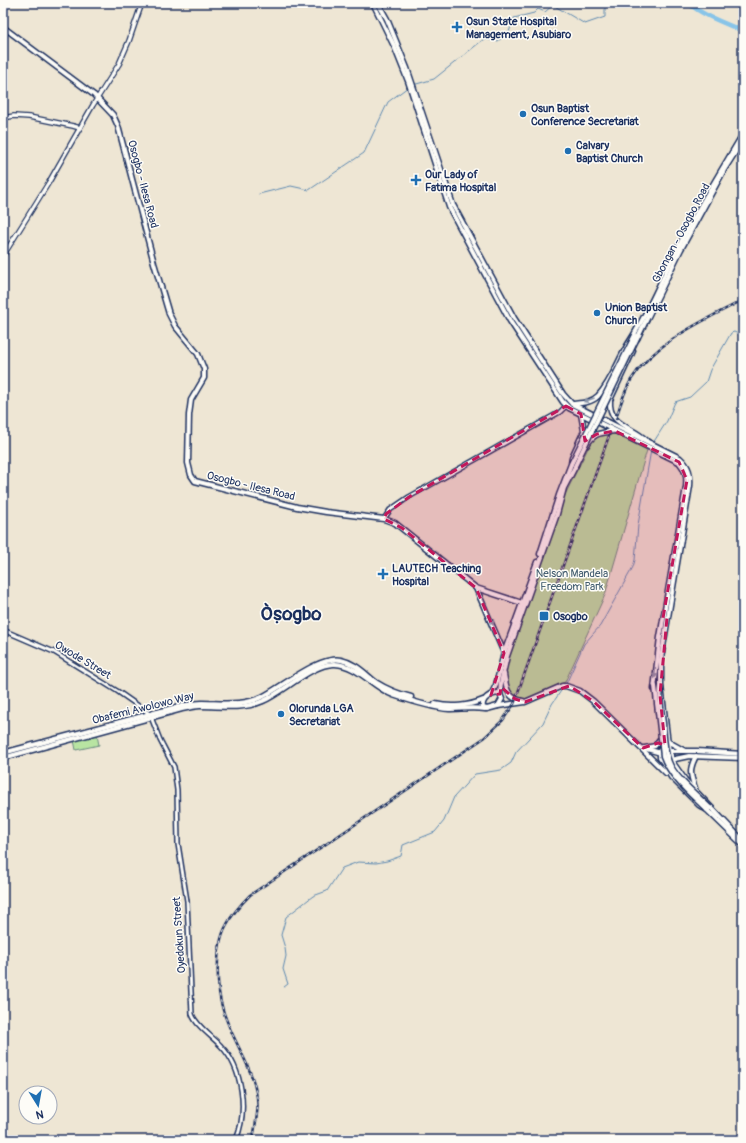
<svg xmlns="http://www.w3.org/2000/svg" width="746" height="1143" viewBox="0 0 746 1143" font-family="Pangolin,sans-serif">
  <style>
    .green { fill: #b8e4a2; stroke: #6a8a80 }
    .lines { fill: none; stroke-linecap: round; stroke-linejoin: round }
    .stream { stroke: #5c88b1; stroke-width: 1 }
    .river { stroke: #88c4e8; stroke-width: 4.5 }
    .tertiary-casing { stroke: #1b2f5e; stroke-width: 6 }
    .secondary-casing { stroke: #1b2f5e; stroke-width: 6 }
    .primary-casing { stroke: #1b2f5e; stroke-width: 7 }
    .tertiary { stroke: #fdfcf7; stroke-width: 3 }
    .secondary { stroke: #fdfcf7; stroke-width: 3.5 }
    .primary { stroke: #fdfcf7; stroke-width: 4 }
    .rail-casing { stroke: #1b2f5e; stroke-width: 2.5 }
    .rail { stroke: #fdfcf7; stroke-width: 1; stroke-dasharray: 3; stroke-linecap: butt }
    .primary-bridge-casing { stroke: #1b2f5e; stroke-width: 7; stroke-linecap: butt }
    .primary-bridge { stroke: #fdfcf7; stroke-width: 4 }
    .oneway { fill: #8c96aa }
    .marked { fill: #c2185b; fill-opacity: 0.2; stroke: #c2185b; stroke-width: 3; stroke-dasharray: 8 5; stroke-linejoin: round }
    .poi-dot { fill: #1f6fb2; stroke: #fdfcf7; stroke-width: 1.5 }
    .labels { text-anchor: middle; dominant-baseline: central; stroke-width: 3; stroke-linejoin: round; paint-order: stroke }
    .poi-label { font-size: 11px; font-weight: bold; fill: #1b2f5e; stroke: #fdfcf7; text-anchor: start }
    .street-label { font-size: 11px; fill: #1b2f5e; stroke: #fdfcf7 }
    .park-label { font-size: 11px; fill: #425c6f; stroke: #fdfcf7 }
    .town-label { font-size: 19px; font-weight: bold; fill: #1b2f5e; stroke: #fdfcf7 }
  </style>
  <rect width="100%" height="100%" fill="#eee6d4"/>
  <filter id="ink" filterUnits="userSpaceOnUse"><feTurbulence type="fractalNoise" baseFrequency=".025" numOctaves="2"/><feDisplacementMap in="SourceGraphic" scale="8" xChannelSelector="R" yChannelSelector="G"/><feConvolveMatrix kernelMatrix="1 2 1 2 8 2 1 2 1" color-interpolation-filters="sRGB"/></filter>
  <g filter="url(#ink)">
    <g class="green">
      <path d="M604,434H614L647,450L605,595L565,682L519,703L512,699L506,686L504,671L563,499L591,442L597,436Z"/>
      <path d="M97,735L99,745L76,750L74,740Z"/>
    </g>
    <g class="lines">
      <g class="stream">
        <path d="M413,85L434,79L484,39L498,41L509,32L514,18L534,13L538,9L545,12L553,5L585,24L605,17V3"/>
        <path d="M259,194L291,186L309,190L364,153L388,102L408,87"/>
        <path d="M653,443L667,421L675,402L690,397L706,382L710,370L731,333L734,332L743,336"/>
        <path d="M566,684L584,644L600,626L633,567L635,560L638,525L651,450"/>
        <path d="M284,987L288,984L283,969L286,956L285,948L281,935L286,917L313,896L327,891L342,868L358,862L376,863L387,861L401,856L403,845L435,832L444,821L454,797L475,774L501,770L511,763L516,752L543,723L552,704L563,688"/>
      </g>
      <path class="river" d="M688,3C704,16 724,23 743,31"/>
      <g class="tertiary-casing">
        <g id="tertiary">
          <path d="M384,519L390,510L409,497L535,426L560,412L566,406"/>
          <path d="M3,630L54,652L117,691L150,714"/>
          <path d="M151,717L160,740L174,767L177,790L178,844L187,901L192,1014C196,1026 213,1037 221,1046C243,1069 248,1111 236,1140"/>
        </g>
      </g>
      <g class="secondary-casing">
        <g id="secondary">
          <path d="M3,118L14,116L29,117L73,126L80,128"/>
          <path d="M3,256L49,182L93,105L119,64L129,41L142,3"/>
        </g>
      </g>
      <g class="primary-casing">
        <g id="primary">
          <path d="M373,3L394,46L408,81L449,207L510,321L563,402L569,408L679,462C686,470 687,477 686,487L660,637L654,689"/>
          <path d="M378,3L387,19L407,68L453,205L514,318L563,394L572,404L680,458C689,466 691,474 690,486L661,659V686L669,752L671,755V760L685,780L743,841"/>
          <path d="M3,27L94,95L113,115L118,126L154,263L169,314L175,326L198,354L204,369V378L191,400L189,415L188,463L191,475L195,481L297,507L326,512L384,519L395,523L476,588L504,653"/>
          <path d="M637,339L681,249L724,170L743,140"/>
          <path d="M633,351L610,400C608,425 631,426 646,440"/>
          <path d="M572,404C581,403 591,403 598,396C613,380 618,359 630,341C644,319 655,295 666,271C689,224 716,179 743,134"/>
          <path d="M587,445C594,432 601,433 615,431"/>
          <path d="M540,554L559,495L571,464L572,457L584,431L581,414"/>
          <path d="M476,588L525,604"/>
          <path d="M504,674C506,687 507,699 523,701"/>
          <path d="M498,693L500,694L502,699L498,706L487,709L483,708C481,699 490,694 498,693Z"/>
          <path d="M500,694L501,683L507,656L557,514L564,488L576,465"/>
          <path d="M491,695L496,685L504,653L537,562"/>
          <path d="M435,704C451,708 469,706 483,700"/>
          <path d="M498,706L525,702L562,686H566L580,691L593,701L666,773"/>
          <path d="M667,741L685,751"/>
          <path d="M643,748L661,753"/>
          <path d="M645,748L655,746L659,740"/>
          <path d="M660,750V758L663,762L671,777L699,805L707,810L743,845"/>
          <path d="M668,751H697L743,754"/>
          <path d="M3,753L180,706C187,705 194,703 202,703C222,703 243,706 262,697C282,687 320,655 341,660C356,663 366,675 377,683C388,690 399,694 411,697"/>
          <path d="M3,758L182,709C188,708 194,706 200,706C222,706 243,710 263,701C284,692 313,663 335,664C358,665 372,687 393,695C408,700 433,708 449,709C461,709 473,707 485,709"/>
          <path d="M670,760L689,756L743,758"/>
          <path d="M695,788C690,774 689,769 696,756"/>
        </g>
      </g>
      <use href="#tertiary" class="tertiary"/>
      <use href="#secondary" class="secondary"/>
      <use href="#primary" class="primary"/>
      <g class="rail-casing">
        <g id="rail">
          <path d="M616,418C620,405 624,392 631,380C655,341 704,321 743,300"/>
          <path d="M253,1140C255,1124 260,1108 256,1092C250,1062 231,1038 223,1010C216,988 215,946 226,926C232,914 241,904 250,895L484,738L503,720L514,704L517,695L610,433"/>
        </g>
      </g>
      <use href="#rail" class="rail"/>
      <g class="primary-bridge-casing">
        <g id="primary-bridge">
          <path d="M571,464L635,335"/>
          <path d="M575,466L638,336"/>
          <path d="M655,686L663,756C671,778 691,794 707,810"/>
          <path d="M661,686C659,698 661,710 663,723C664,736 664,750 669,762C674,777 699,797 710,808"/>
        </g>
      </g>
      <use href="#primary-bridge" class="primary-bridge"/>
    </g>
    <defs><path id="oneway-solid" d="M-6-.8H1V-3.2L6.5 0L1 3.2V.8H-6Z"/></defs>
    <g class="oneway">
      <use href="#oneway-solid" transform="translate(589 400) rotate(160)"/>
      <use href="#oneway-solid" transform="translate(491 620) rotate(66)"/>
      <use href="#oneway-solid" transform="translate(655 673) rotate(94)"/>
    </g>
  </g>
  <path class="marked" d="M566,406L581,414L585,441L597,434L615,431L679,462L687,480L663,618H667L660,695L665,745L658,743L643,748L593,701L569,686L525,702L515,699L501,687L500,694L491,695L504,653L476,588L402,528L384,519L386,514L409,497Z"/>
  <g class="poi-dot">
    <path d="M455 21h4v4h4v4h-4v4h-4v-4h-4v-4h4z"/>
    <circle cx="523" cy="114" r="4"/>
    <circle cx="568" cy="151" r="4"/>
    <path d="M414 174h4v4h4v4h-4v4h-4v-4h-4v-4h4z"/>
    <circle cx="597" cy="313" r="4"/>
    <path d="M381 568h4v4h4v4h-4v4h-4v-4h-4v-4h4z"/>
    <rect x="539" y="611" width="10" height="10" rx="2"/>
    <circle cx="281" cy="714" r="4"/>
  </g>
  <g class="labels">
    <g class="poi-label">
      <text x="466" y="21">Osun State Hospital<tspan x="466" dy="13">Management, Asubiaro</tspan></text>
      <text x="531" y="108">Osun Baptist<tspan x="531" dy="13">Conference Secretariat</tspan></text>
      <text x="576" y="145">Calvary<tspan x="576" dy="13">Baptist Church</tspan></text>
      <text x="425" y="174">Our Lady of<tspan x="425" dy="13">Fatima Hospital</tspan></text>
      <text x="605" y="307">Union Baptist<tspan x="605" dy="13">Church</tspan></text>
      <text x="392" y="568">LAUTECH Teaching<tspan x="392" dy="13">Hospital</tspan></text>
      <text x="553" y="616">Osogbo</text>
      <text x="289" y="708">Olorunda LGA<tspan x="289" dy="13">Secretariat</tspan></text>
    </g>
    <g class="street-label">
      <text transform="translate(143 184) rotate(75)">Osogbo - Ilesa Road</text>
      <text transform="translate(681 233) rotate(-62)">Gbongan - Osogbo Road</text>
      <text transform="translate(251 486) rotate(14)">Osogbo - Ilesa Road</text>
      <text transform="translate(83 660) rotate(31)">Owode Street</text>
      <text transform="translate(143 708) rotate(-14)">Obafemi Awolowo Way</text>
      <text transform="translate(179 935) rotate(-94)">Oyedokun Street</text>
    </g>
    <g class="park-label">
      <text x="572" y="573">Nelson Mandela<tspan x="572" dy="13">Freedom Park</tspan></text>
    </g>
    <g class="town-label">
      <text x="291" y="614">Òṣogbo</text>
    </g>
  </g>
  <rect width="746" height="1143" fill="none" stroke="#fdfcf7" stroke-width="16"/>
  <rect x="8" y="8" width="730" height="1127" fill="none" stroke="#1b2f5e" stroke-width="1.5" filter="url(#ink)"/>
  <g transform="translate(38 1105) rotate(169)"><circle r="19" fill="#fdfcf7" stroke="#a3aaba"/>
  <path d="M0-3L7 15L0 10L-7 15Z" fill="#1f6fb2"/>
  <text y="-6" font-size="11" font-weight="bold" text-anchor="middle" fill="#1b2f5e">N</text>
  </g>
</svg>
